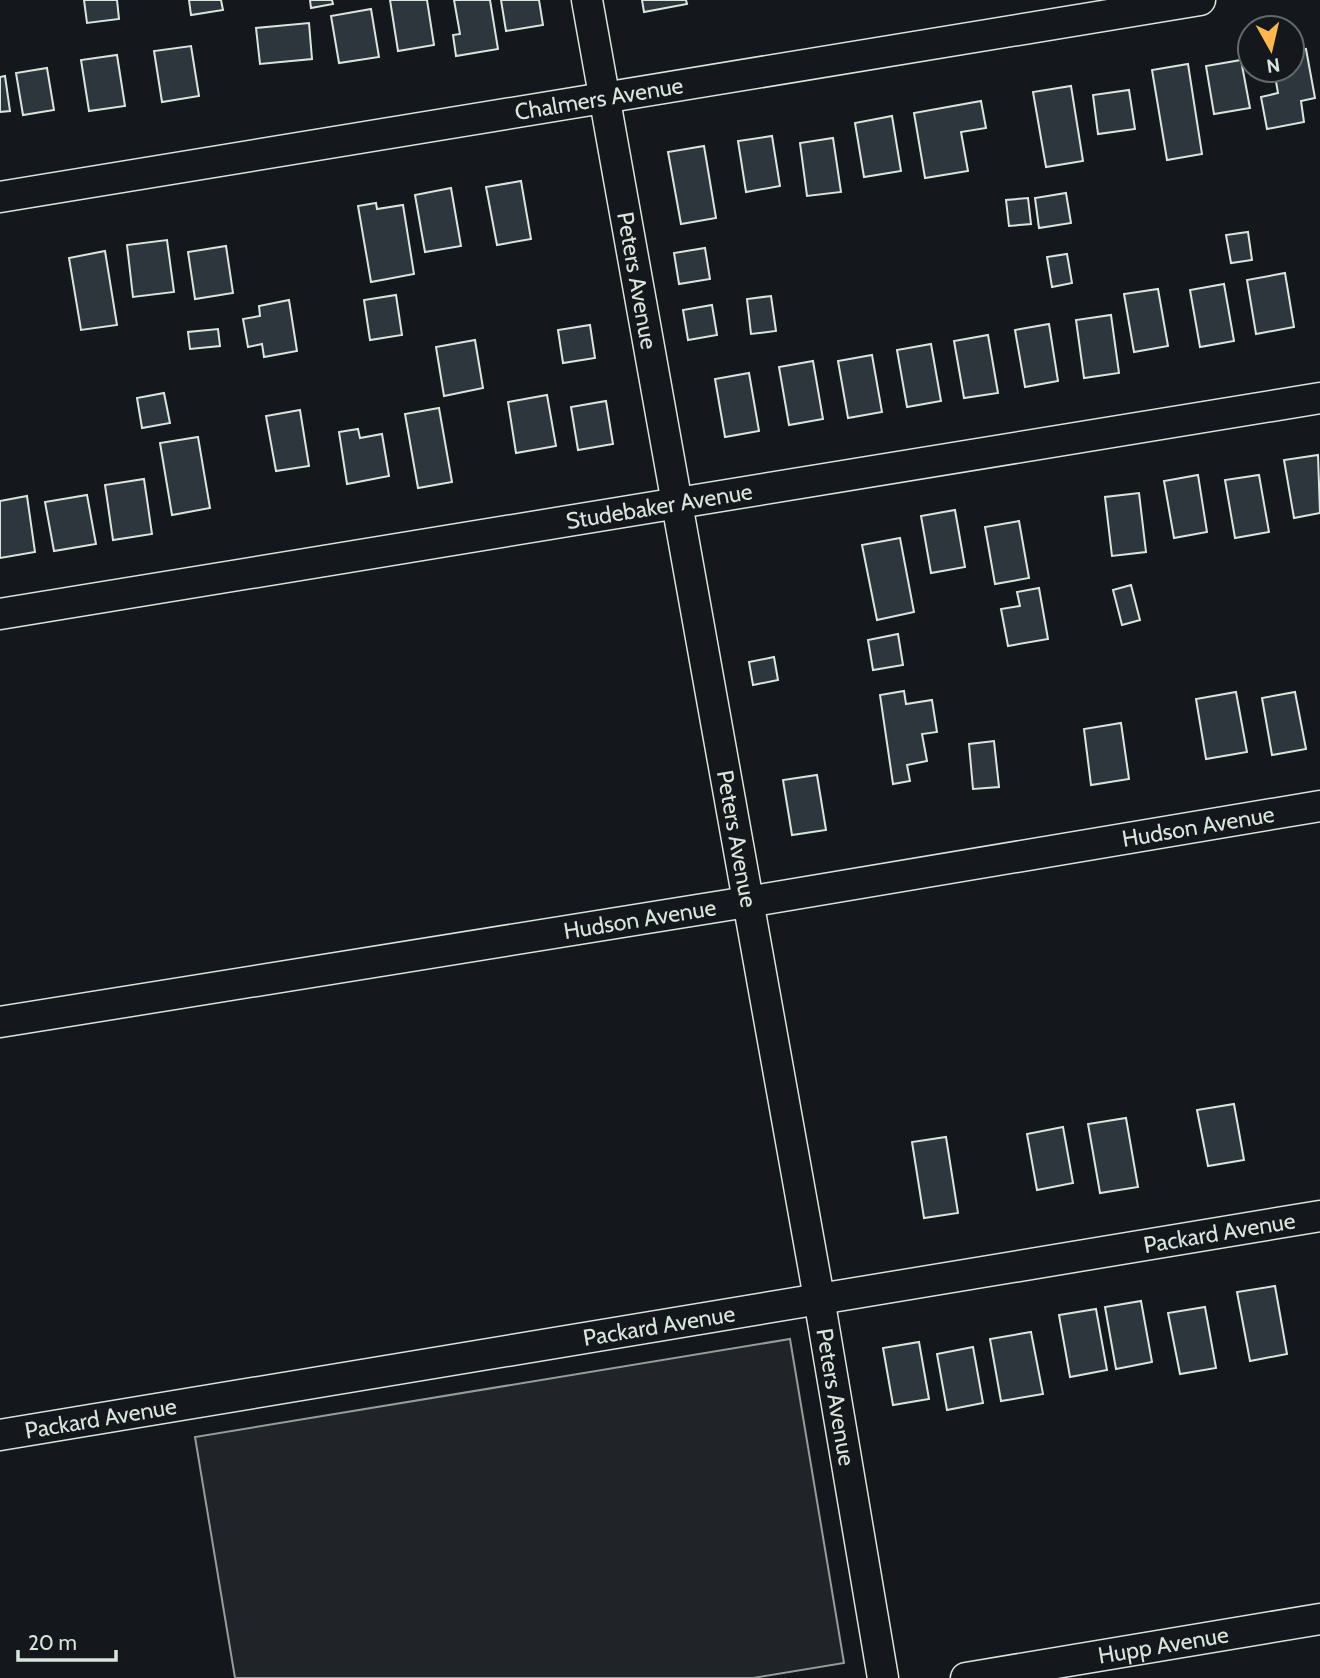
<svg xmlns="http://www.w3.org/2000/svg" width="1320" height="1678" viewBox="0 0 1320 1678" font-family="Cabin,sans-serif">
  <style>
    .green { fill: #202428; stroke: #939e99; stroke-width: 2 }
    .building { fill: #2c363c; stroke: #d8e6dc; stroke-width: 2 }
    .lines { fill: none; stroke-linecap: round; stroke-linejoin: round }
    .minor-casing { stroke: #d8e6dc; stroke-width: 33 }
    .minor { stroke: #14181c; stroke-width: 30 }
    .labels { text-anchor: middle; dominant-baseline: central; stroke-width: 5; stroke-linejoin: round; paint-order: stroke }
    .street-label { font-size: 23px; fill: #d8e6dc; stroke: #14181c }
  </style>
  <rect width="100%" height="100%" fill="#14181c"/>
  <path class="green" d="M790,1339L844,1663L753,1678H235L195,1437Z"/>
  <g class="building">
    <path d="M84,0H117L119,19L87,23Z"/>
    <path d="M189,0H221L223,10L191,15Z"/>
    <path d="M310,0H332L333,4L311,8Z"/>
    <path d="M390,0H427L434,45L398,51Z"/>
    <path d="M454,0H490L498,49L456,56L453,35L460,34Z"/>
    <path d="M501,0H539L543,25L506,31Z"/>
    <path d="M642,0H686L687,4L644,12Z"/>
    <path d="M371,9L379,57L339,63L331,16Z"/>
    <path d="M309,23L312,59L260,64L256,28Z"/>
    <path d="M191,46L199,96L162,102L154,51Z"/>
    <path d="M1306,49L1315,98L1301,101L1304,122L1267,129L1261,97L1278,93L1274,70H1292V51Z"/>
    <path d="M117,55L125,106L89,111L81,60Z"/>
    <path d="M1241,60L1250,108L1214,114L1206,66Z"/>
    <path d="M1188,64L1202,154L1167,160L1152,70Z"/>
    <path d="M47,68L54,110L23,115L16,73Z"/>
    <path d="M5,76L10,111L0,112V77Z"/>
    <path d="M1071,86L1083,161L1046,167L1033,92Z"/>
    <path d="M1129,90L1135,129L1098,134L1093,95Z"/>
    <path d="M981,101L986,128L961,132L968,171L925,178L914,113Z"/>
    <path d="M892,116L901,171L864,177L855,123Z"/>
    <path d="M772,136L780,186L746,192L738,141Z"/>
    <path d="M833,138L841,192L807,196L800,143Z"/>
    <path d="M704,146L716,218L681,224L668,152Z"/>
    <path d="M521,181L531,239L497,245L486,187Z"/>
    <path d="M451,188L461,246L425,252L415,195Z"/>
    <path d="M1066,193L1071,223L1039,228L1035,198Z"/>
    <path d="M1028,198L1031,224L1009,226L1006,200Z"/>
    <path d="M376,203L377,209L403,205L414,274L371,282L358,206Z"/>
    <path d="M1248,232L1252,260L1231,263L1226,235Z"/>
    <path d="M167,240L174,292L133,297L127,245Z"/>
    <path d="M226,246L233,293L195,299L188,252Z"/>
    <path d="M705,248L710,279L679,284L674,253Z"/>
    <path d="M105,251L117,325L81,330L69,258Z"/>
    <path d="M1067,254L1072,283L1052,287L1047,257Z"/>
    <path d="M1285,273L1294,327L1256,334L1247,280Z"/>
    <path d="M1224,284L1234,341L1200,347L1190,290Z"/>
    <path d="M1158,289L1168,346L1134,352L1124,294Z"/>
    <path d="M396,295L402,335L370,340L364,300Z"/>
    <path d="M771,296L776,331L751,334L747,299Z"/>
    <path d="M289,300L297,351L264,357L262,344L248,347L243,319L260,316L259,306Z"/>
    <path d="M712,305L717,335L688,340L683,310Z"/>
    <path d="M1111,315L1119,373L1084,378L1076,320Z"/>
    <path d="M1049,324L1058,381L1025,387L1015,330Z"/>
    <path d="M590,325L595,358L563,363L558,330Z"/>
    <path d="M218,329L220,346L190,349L188,332Z"/>
    <path d="M988,335L998,393L964,398L954,341Z"/>
    <path d="M475,340L483,388L444,396L436,347Z"/>
    <path d="M931,344L941,401L907,407L897,350Z"/>
    <path d="M872,355L882,412L848,418L838,361Z"/>
    <path d="M813,361L823,419L789,425L779,367Z"/>
    <path d="M749,373L759,431L725,437L715,379Z"/>
    <path d="M164,393L170,423L142,428L137,398Z"/>
    <path d="M547,395L556,446L516,453L508,402Z"/>
    <path d="M606,401L613,444L578,450L571,407Z"/>
    <path d="M439,408L452,482L418,488L405,414Z"/>
    <path d="M300,410L309,466L276,471L266,416Z"/>
    <path d="M358,429L360,438L382,434L389,476L347,484L339,432Z"/>
    <path d="M198,437L210,508L172,515L160,443Z"/>
    <path d="M1318,455L1320,513L1294,518L1284,460Z"/>
    <path d="M1198,475L1207,532L1174,538L1164,481Z"/>
    <path d="M1259,475L1269,532L1235,538L1225,480Z"/>
    <path d="M144,479L152,534L113,540L105,485Z"/>
    <path d="M1139,493L1146,552L1112,556L1105,497Z"/>
    <path d="M87,495L96,544L54,551L45,502Z"/>
    <path d="M27,496L35,552L0,558V501Z"/>
    <path d="M955,510L965,567L931,573L921,516Z"/>
    <path d="M1019,521L1029,578L995,584L985,527Z"/>
    <path d="M900,538L914,612L877,620L862,545Z"/>
    <path d="M1131,585L1140,620L1122,625L1113,590Z"/>
    <path d="M1039,588L1048,639L1008,646L1001,609L1020,606L1017,592Z"/>
    <path d="M898,634L903,665L873,670L868,640Z"/>
    <path d="M774,657L778,680L753,685L749,662Z"/>
    <path d="M904,691L906,704L932,700L937,732L922,734L927,761L907,765L910,781L893,784L880,695Z"/>
    <path d="M1236,692L1247,752L1206,759L1196,699Z"/>
    <path d="M1295,692L1306,749L1272,755L1262,698Z"/>
    <path d="M1121,723L1129,779L1091,785L1084,729Z"/>
    <path d="M994,741L999,787L973,789L969,744Z"/>
    <path d="M817,775L826,830L792,835L783,780Z"/>
    <path d="M1234,1104L1244,1160L1208,1166L1197,1110Z"/>
    <path d="M1126,1118L1138,1187L1100,1193L1088,1124Z"/>
    <path d="M1063,1127L1073,1183L1037,1190L1027,1134Z"/>
    <path d="M946,1137L958,1213L924,1218L912,1142Z"/>
    <path d="M1275,1286L1287,1354L1250,1361L1237,1292Z"/>
    <path d="M1141,1301L1152,1362L1116,1369L1105,1307Z"/>
    <path d="M1205,1307L1216,1368L1180,1374L1168,1313Z"/>
    <path d="M1096,1309L1107,1370L1070,1377L1059,1315Z"/>
    <path d="M1031,1332L1043,1394L1001,1401L990,1339Z"/>
    <path d="M919,1342L929,1399L893,1405L883,1348Z"/>
    <path d="M973,1347L983,1403L947,1410L937,1354Z"/>
  </g>
  <g class="lines">
    <g class="minor-casing">
      <g id="minor">
        <path id="s1" d="M587,0L819,1298L883,1678"/>
        <path id="s2" d="M0,197L1200,0"/>
        <path id="s3" d="M0,614L1320,398"/>
        <path id="s4" d="M0,1022L747,902L1320,806"/>
        <path id="s5" d="M0,1435L1320,1216"/>
        <path id="s6" d="M966,1678L1320,1619"/>
      </g>
    </g>
    <use href="#minor" class="minor"/>
  </g>
  <g class="labels">
    <g class="street-label">
      <text stroke="none"><textPath href="#s2" startOffset="607">Chalmers Avenue</textPath></text>
      <text stroke="none"><textPath href="#s1" startOffset="285">Peters Avenue</textPath></text>
      <text stroke="none"><textPath href="#s3" startOffset="668">Studebaker Avenue</textPath></text>
      <text stroke="none"><textPath href="#s4" startOffset="1214">Hudson Avenue</textPath></text>
      <text stroke="none"><textPath href="#s1" startOffset="852">Peters Avenue</textPath></text>
      <text stroke="none"><textPath href="#s4" startOffset="648">Hudson Avenue</textPath></text>
      <text stroke="none"><textPath href="#s5" startOffset="1236">Packard Avenue</textPath></text>
      <text stroke="none"><textPath href="#s5" startOffset="668">Packard Avenue</textPath></text>
      <text stroke="none"><textPath href="#s1" startOffset="1419">Peters Avenue</textPath></text>
      <text stroke="none"><textPath href="#s5" startOffset="102">Packard Avenue</textPath></text>
      <text stroke="none"><textPath href="#s6" startOffset="200">Hupp Avenue</textPath></text>
    </g>
  </g>
  <g transform="translate(1271 49) rotate(172)"><circle r="33" fill="#14181c" stroke="#626a69" stroke-width="2"/>
  <path d="M0-5L12 26L0 18L-12 26Z" fill="#ffb74d"/>
  <text y="-10" font-size="19" font-weight="bold" text-anchor="middle" fill="#d8e6dc">N</text>
  </g>
  <path d="M18 1650v10h98v-10" fill="none" stroke="#d8e6dc" stroke-width="3.5"/>
  <text x="28" y="1650" font-size="21" fill="#d8e6dc" stroke="#14181c" stroke-width="5" paint-order="stroke">20 m</text>
</svg>
